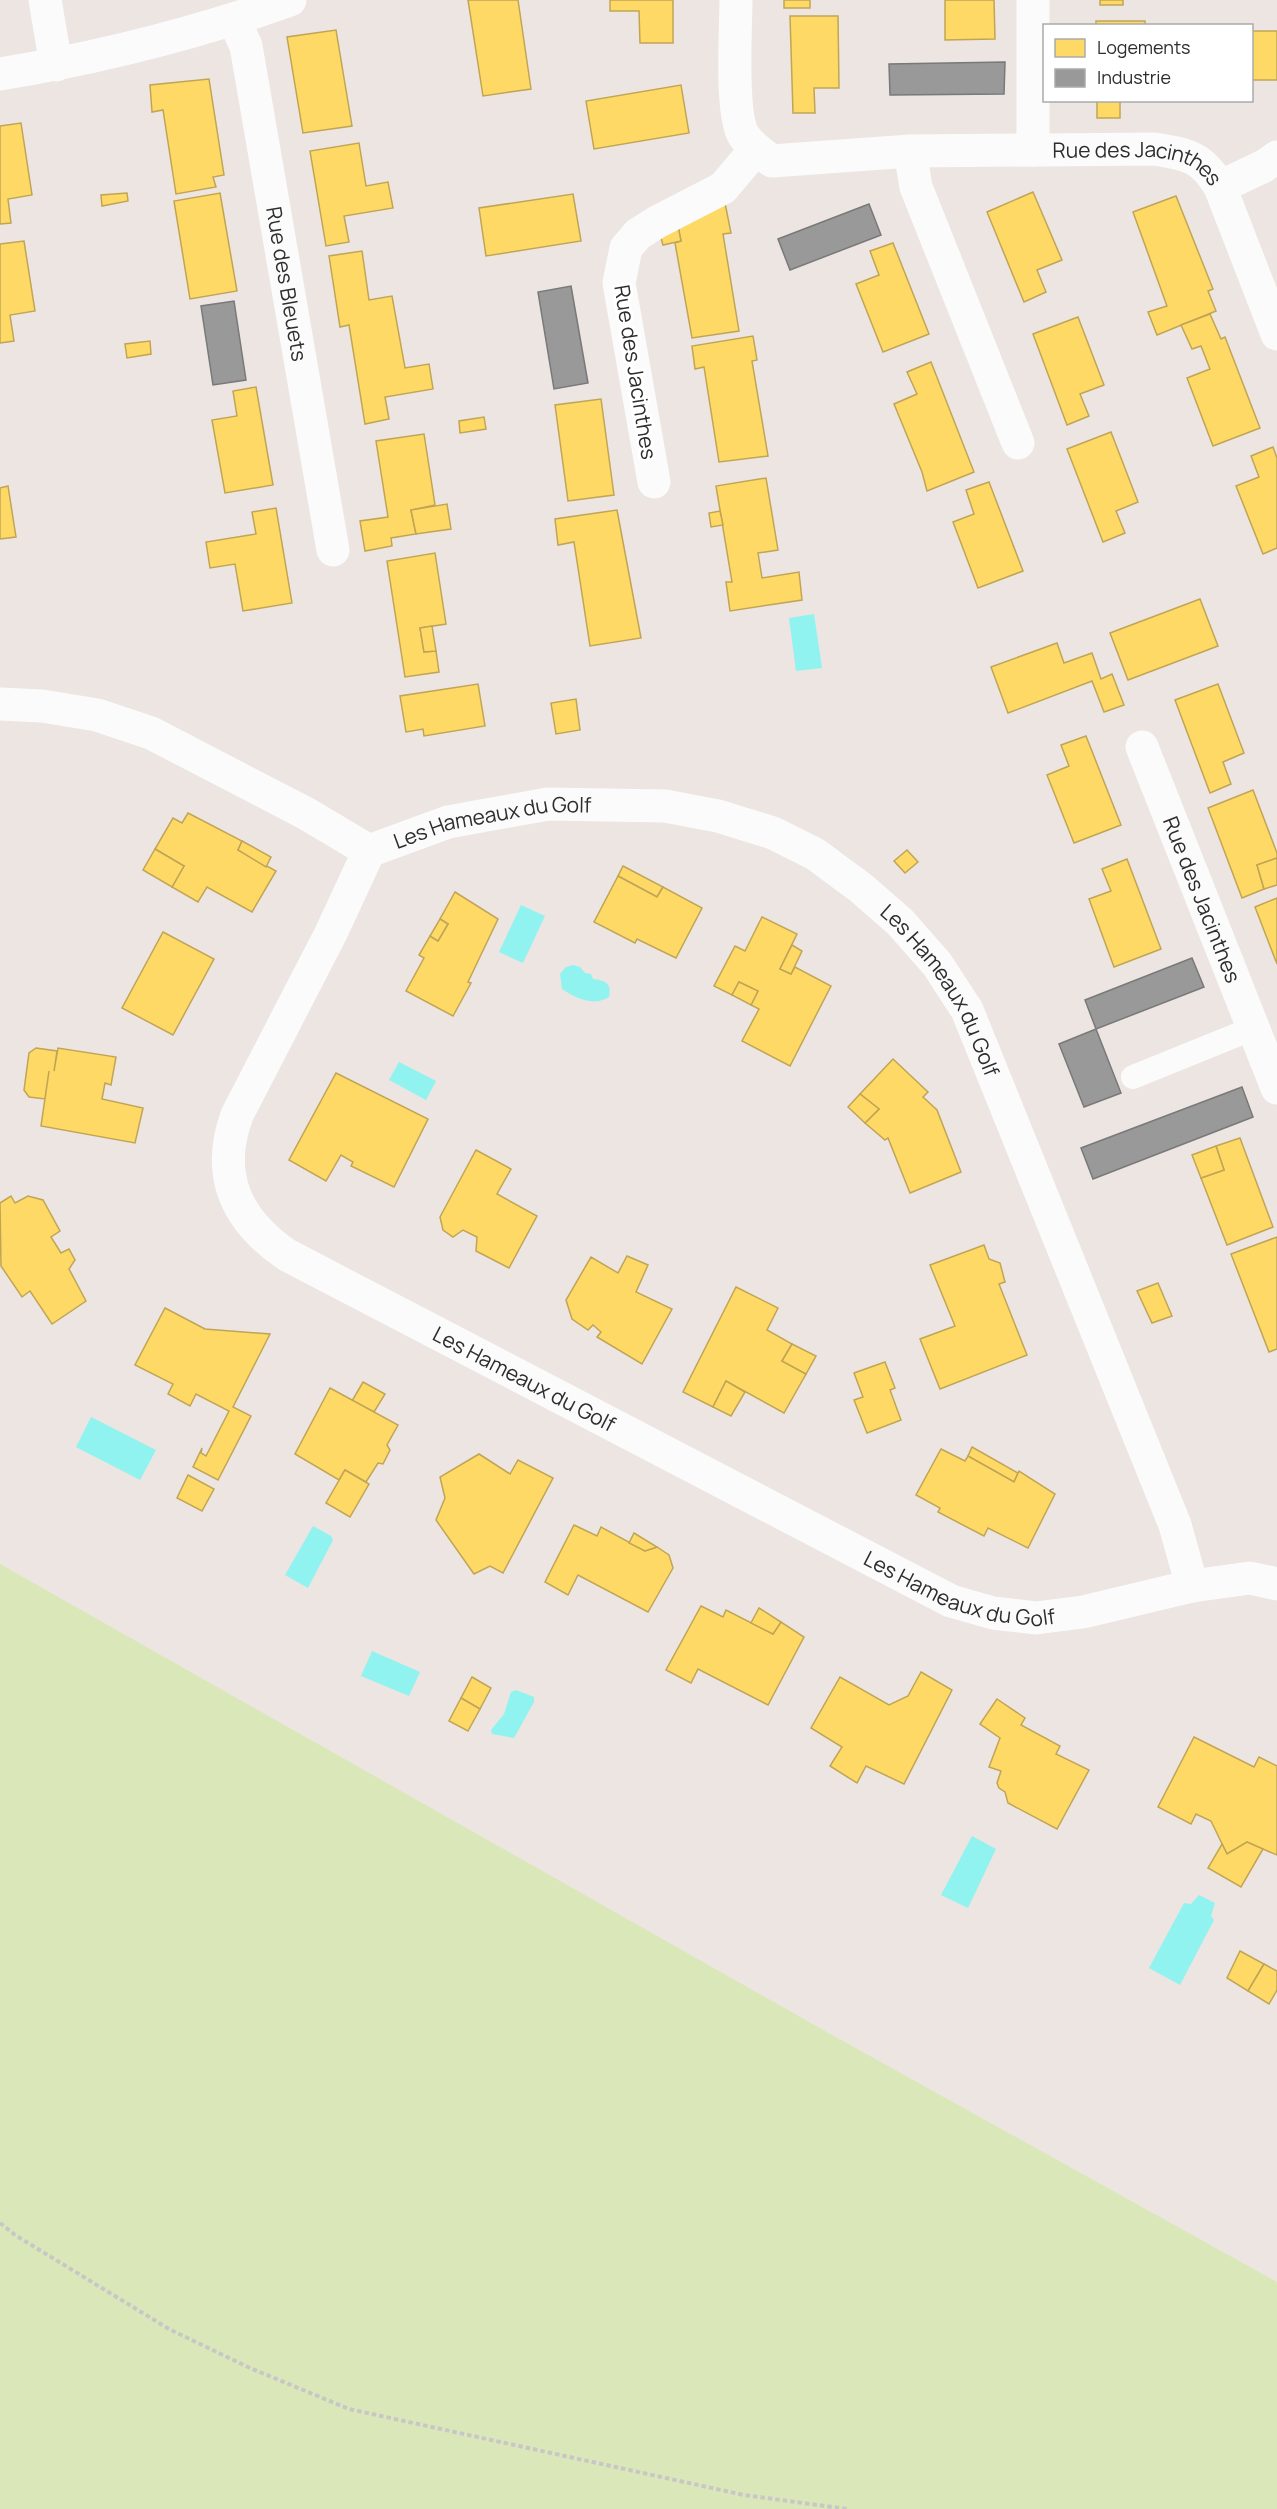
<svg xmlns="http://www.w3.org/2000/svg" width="1277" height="2509" viewBox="0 0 1277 2509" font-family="Manrope,sans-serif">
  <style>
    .green { fill: #dae8b9 }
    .water { fill: #91f3f0 }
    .homes { fill: #ffd966; stroke: #c0a555; stroke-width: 1.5 }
    .industry { fill: #999; stroke: #797979; stroke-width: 1.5 }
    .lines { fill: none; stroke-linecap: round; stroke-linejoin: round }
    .path { stroke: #c8c7c6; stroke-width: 4; stroke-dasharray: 4.5 3; stroke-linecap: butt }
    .service { stroke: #fcfbfb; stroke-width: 24 }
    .minor { stroke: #fcfbfb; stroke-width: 33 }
    .labels { text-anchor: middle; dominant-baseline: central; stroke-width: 6; stroke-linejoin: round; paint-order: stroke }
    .street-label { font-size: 21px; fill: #2d2d2d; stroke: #fff }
  </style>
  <rect width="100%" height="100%" fill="#ece5e2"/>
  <path class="green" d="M0,1564L825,2031L1277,2282V2509H0Z"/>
  <g class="water">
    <path d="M814,614L822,668L796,671L789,618Z"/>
    <path d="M521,905L545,916L523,963L499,952Z"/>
    <path d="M573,965L580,967L585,973L591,974L593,979C606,980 612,984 609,997C594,1007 575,998 562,989L560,974L566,967Z"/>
    <path d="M399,1062L436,1081L426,1100L389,1080Z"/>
    <path d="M91,1417L156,1450L140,1480L76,1447Z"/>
    <path d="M313,1526L331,1536L333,1540L308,1588L285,1575Z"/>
    <path d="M372,1651L420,1672L409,1696L361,1676Z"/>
    <path d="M516,1690L534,1697V1702L514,1738L492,1734L491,1730L504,1714L511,1692Z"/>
    <path d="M972,1836L996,1849L968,1908L941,1895Z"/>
    <path d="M1199,1895L1215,1903L1211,1916L1214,1920L1180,1985L1149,1968L1184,1903L1191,1904Z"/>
  </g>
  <g class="homes">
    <path d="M468,0H518L531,89L483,96Z"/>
    <path d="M610,0H673V43H640L639,11H610Z"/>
    <rect x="784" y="0" width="26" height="8"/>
    <path d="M945,0H994L995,39L945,40Z"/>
    <rect x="1100" y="0" width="23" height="5"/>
    <path d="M790,16H838L839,88H814L815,113H793Z"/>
    <rect x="1096" y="21" width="49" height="5"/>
    <path d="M336,30L352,126L303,133L287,37Z"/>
    <rect x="1252" y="31" width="25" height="49"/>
    <path d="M209,79L224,175L213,177L216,187L176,194L163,110L152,112L150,85Z"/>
    <path d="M681,85L689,133L594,149L586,101Z"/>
    <rect x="1097" y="100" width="23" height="18"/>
    <path d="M21,123L32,195L8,199L11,223L0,224V126Z"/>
    <path d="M359,143L366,186L388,182L393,208L344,216L349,242L326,246L310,151Z"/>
    <path d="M1033,192L1062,260L1037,270L1046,292L1024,302L987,212Z"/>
    <path d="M127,193L128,201L102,206L101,195Z"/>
    <path d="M220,193L237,291L190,299L174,201Z"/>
    <path d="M573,194L581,241L486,256L479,208Z"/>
    <path d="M1176,196L1213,289L1208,291L1216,311L1157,335L1148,312L1167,306L1133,212Z"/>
    <path d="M725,203L731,233L723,234L739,331L692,338L675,243L681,241L677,221Z"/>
    <path d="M677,221L681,241L663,245L659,231Z"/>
    <path d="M24,241L35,311L10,315L14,341L0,343V244Z"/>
    <path d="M893,243L929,334L883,352L856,284L879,275L870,251Z"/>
    <path d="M362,251L369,300L392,296L405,368L429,364L433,389L385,397L389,419L365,424L349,325L340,327L329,256Z"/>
    <path d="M1210,314L1221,339L1225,337L1260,428L1213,446L1187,378L1210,369L1201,346L1192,349L1181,325Z"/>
    <path d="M1078,317L1104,385L1080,394L1089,416L1067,425L1033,334Z"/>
    <path d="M753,336L757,360L752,361L768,456L719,462L704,367L695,369L692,346Z"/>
    <path d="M150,341L151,354L127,358L125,344Z"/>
    <path d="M931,362L974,472L927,491L922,472L894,404L917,394L907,372Z"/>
    <path d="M256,387L273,485L225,493L212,420L237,416L233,391Z"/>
    <path d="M601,399L614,495L568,501L555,405Z"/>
    <path d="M484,417L486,429L460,433L459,421Z"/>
    <path d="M1111,432L1138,502L1116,511L1125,533L1103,542L1067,449Z"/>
    <path d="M424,434L435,505L411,510L416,534L391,538L392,546L365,551L360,521L388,517L376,441Z"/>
    <path d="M1273,447L1277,458V548L1263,554L1236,486L1259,477L1251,456Z"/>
    <path d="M766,478L778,550L758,553L762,578L799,572L802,600L730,611L726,582H732L716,486Z"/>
    <path d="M989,482L1023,571L978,588L953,522L974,514L966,490Z"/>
    <path d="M8,486L16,537L0,539V488Z"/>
    <path d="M447,504L451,529L416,534L411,510Z"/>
    <path d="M276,508L292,603L243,611L235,564L210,568L206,542L256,534L252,512Z"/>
    <path d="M617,510L641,638L590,646L574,542L558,545L555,519Z"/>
    <path d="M720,511L723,525L711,527L709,513Z"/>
    <path d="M435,553L446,624L420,628L424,652L436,651L439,672L405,677L387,561Z"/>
    <path d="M1200,599L1218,646L1128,680L1110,633Z"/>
    <path d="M432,626L436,651L424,652L420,628Z"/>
    <path d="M1057,643L1064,663L1092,653L1101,679L1112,674L1124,705L1104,712L1092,681L1008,713L991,667Z"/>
    <path d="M478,684L485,726L424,736L423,729L406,732L400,696Z"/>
    <path d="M1218,684L1244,753L1223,762L1231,784L1210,793L1175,700Z"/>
    <path d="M576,699L580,730L556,734L551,703Z"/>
    <path d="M1086,736L1121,825L1074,843L1047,775L1069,766L1061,745Z"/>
    <path d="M1253,790L1277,853V858L1257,865L1264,889L1242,898L1208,808Z"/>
    <path d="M188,813L242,841L238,850L276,871L252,912L207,887L198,902L172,887L184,866L155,849L173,818L182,823Z"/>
    <path d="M242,841L271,857L266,867L238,850Z"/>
    <path d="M155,849L184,866L172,887L143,870Z"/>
    <path d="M907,850L918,862L905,873L894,861Z"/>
    <path d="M1277,858V885L1264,889L1257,865Z"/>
    <path d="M1127,859L1161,949L1114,967L1089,899L1111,891L1102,869Z"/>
    <path d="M623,866L663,887L657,897L618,876Z"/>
    <path d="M618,876L657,897L663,887L702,908L676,958L637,939L635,943L594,922Z"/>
    <path d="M455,892L498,919L468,982L471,983L453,1016L406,991L424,958L419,955L430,936L438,941L448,924L440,919Z"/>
    <path d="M1277,898V964L1255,907Z"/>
    <path d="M762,917L797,934L780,969L791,974L795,967L831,986L790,1066L742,1041L759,1009L751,1005L758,991L739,982L732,995L714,986L735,946L745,951Z"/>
    <path d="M440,919L448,924L438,941L430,936Z"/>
    <path d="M163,932L214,959L173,1035L122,1008Z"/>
    <path d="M792,945L802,951L791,974L780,969Z"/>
    <path d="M739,982L758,991L751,1005L732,995Z"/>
    <path d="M36,1048L57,1051L54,1071L58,1048L116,1057L111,1085L105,1083L102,1099L143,1108L135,1143L41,1126L49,1071L45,1099L29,1097L24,1090L29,1053Z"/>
    <path d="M893,1059L928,1092L923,1097L937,1110L961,1172L910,1193L888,1138L885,1140L865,1123L879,1109L860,1094Z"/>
    <path d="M336,1073L428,1119L394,1187L351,1166L353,1162L341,1155L326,1181L289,1160Z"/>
    <path d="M860,1094L879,1109L865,1123L848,1107Z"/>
    <path d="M1240,1138L1273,1227L1227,1245L1201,1178L1224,1170L1216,1146Z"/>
    <path d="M1216,1146L1224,1170L1201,1178L1192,1155Z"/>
    <path d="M476,1150L511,1169L497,1194L537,1216L509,1268L476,1251L477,1237L463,1230L453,1237L443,1230L440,1217Z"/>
    <path d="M11,1196L15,1203L28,1196L43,1200L60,1231L51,1237L61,1253L69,1249L75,1260L69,1269L86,1301L52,1324L30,1291L22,1297L1,1266L0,1203Z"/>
    <path d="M1277,1237V1349L1269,1352L1231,1254Z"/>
    <path d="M984,1245L989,1259L1000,1263L1005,1282L999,1284L1027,1355L940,1389L920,1339L955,1326L930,1265Z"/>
    <path d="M627,1256L648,1265L636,1292L672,1309L642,1364L597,1337L601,1332L593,1325L588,1330L572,1319L566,1300L591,1257L618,1273Z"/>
    <path d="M1158,1283L1172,1316L1152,1323L1137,1291Z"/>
    <path d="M736,1287L778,1308L767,1330L792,1344L782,1361L806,1374L784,1413L726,1381L713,1407L683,1392Z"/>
    <path d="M165,1308L205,1329L270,1334L233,1407L251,1416L218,1480L193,1467L202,1448L201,1453L206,1456L229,1411L196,1394L190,1406L168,1394L173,1384L135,1365Z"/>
    <path d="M792,1344L816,1356L806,1374L782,1361Z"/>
    <path d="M885,1362L895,1388L890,1390L901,1420L867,1433L854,1400L863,1397L854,1373Z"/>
    <path d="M726,1381L745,1392L731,1416L713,1407Z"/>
    <path d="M363,1382L385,1394L374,1412L352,1401Z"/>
    <path d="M330,1388L398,1425L387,1445L390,1450L383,1464L378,1463L366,1482L345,1470L339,1480L295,1454Z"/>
    <path d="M972,1447L1018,1473L1014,1482L968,1456Z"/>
    <path d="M941,1449L965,1461L968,1456L1014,1482L1019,1471L1055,1494L1028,1548L988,1528L984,1536L938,1512L940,1508L916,1495Z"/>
    <path d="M479,1454L510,1474L518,1460L553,1478L503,1573L490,1566L474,1574L436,1520L445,1498L440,1477Z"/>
    <path d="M345,1470L369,1484L350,1517L326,1503Z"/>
    <path d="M188,1475L214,1489L202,1511L177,1498Z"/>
    <path d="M574,1525L597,1536L601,1527L645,1551L657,1547L669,1555L673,1568L648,1612L578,1575L568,1595L545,1582Z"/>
    <path d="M634,1533L657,1547L645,1551L629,1543Z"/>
    <path d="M701,1606L723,1617L726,1610L773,1634L781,1622L804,1637L768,1705L698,1669L691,1683L666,1670Z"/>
    <path d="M759,1608L781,1622L773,1634L751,1623Z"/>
    <path d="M921,1672L952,1690L904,1784L866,1766L857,1783L830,1766L842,1747L811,1728L840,1677L889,1705L908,1696Z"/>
    <path d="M472,1677L491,1688L480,1709L461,1698Z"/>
    <path d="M461,1698L480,1709L468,1731L449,1721Z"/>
    <path d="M997,1699L1025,1718L1021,1725L1060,1746L1056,1754L1089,1770L1057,1829L1008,1803L1005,1792L999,1788L997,1783L1001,1771L989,1767L1000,1738L980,1724Z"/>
    <path d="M1194,1737L1254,1767L1259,1757L1277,1766V1855L1247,1842L1227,1854L1211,1821L1196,1814L1191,1824L1158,1807Z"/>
    <path d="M1247,1842L1263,1849L1241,1887L1208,1868L1222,1844L1227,1854Z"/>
    <path d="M1240,1951L1264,1964L1248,1991L1227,1978Z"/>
    <path d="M1264,1964L1277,1971V1990L1269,2004L1248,1991Z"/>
  </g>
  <g class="industry">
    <path d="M1005,62L1004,94L890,95L889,64Z"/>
    <path d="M869,204L881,235L790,270L778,239Z"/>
    <path d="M571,286L588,383L554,389L538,292Z"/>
    <path d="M234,301L246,380L213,385L201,306Z"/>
    <path d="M1192,958L1204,987L1096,1029L1085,1000Z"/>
    <path d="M1096,1029L1121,1093L1084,1107L1059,1044Z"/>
    <path d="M1242,1087L1253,1117L1093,1179L1081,1148Z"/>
  </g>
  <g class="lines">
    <path class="path" d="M0,2223L15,2235L169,2329L250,2368L349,2409L744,2495L847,2509"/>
    <path class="service" d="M1133,1077L1254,1028"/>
    <g class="minor">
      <path d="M45,0L56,65"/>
      <path id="s1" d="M736,0C736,29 730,114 744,136C751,146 762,154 772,161L910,151L1154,149C1188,154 1202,157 1220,187L1277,334"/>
      <path d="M1033,0V150"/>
      <path id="s2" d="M234,20L246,46L333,550"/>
      <path d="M0,74C98,58 197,33 290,0"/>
      <path d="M910,151L916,187L1018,443"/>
      <path d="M1220,187L1264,166L1277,157"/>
      <path d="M654,482L619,283L626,248L638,234L657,222L723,188L756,149"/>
      <path id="s3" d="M0,704L42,706L97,715L151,733L307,814L369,851L331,933L237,1115C215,1175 236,1220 287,1255L951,1601L993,1613L1036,1618L1083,1612L1192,1586L1250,1578L1277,1584"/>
      <path id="s4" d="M1142,747L1277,1088"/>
      <path id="s5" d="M369,851L448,822L548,804L665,806L718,816L773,833L815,854L861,888L900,922L937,964L967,1010L1175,1525L1192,1586"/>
    </g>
  </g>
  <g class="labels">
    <g class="street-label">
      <text stroke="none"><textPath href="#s1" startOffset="544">Rue des Jacinthes</textPath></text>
      <text stroke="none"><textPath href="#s2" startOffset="270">Rue des Bleuets</textPath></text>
      <text transform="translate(636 372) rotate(81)">Rue des Jacinthes</text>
      <text stroke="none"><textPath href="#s5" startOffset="128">Les Hameaux du Golf</textPath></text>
      <text stroke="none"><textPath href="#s4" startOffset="164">Rue des Jacinthes</textPath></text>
      <text stroke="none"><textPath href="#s5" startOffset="650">Les Hameaux du Golf</textPath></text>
      <text stroke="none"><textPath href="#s3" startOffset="1128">Les Hameaux du Golf</textPath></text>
      <text stroke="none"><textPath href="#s3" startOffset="1614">Les Hameaux du Golf</textPath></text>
    </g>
  </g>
  <rect x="1043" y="24" width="210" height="78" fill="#ffffff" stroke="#ababab" stroke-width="1.5"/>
  <rect x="1055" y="39" width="30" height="18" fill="#ffd966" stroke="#ababab" stroke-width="1.5"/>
  <text x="1097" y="54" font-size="18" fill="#2d2d2d">Logements</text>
  <rect x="1055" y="69" width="30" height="18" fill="#999999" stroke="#ababab" stroke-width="1.5"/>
  <text x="1097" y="84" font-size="18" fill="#2d2d2d">Industrie</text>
</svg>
